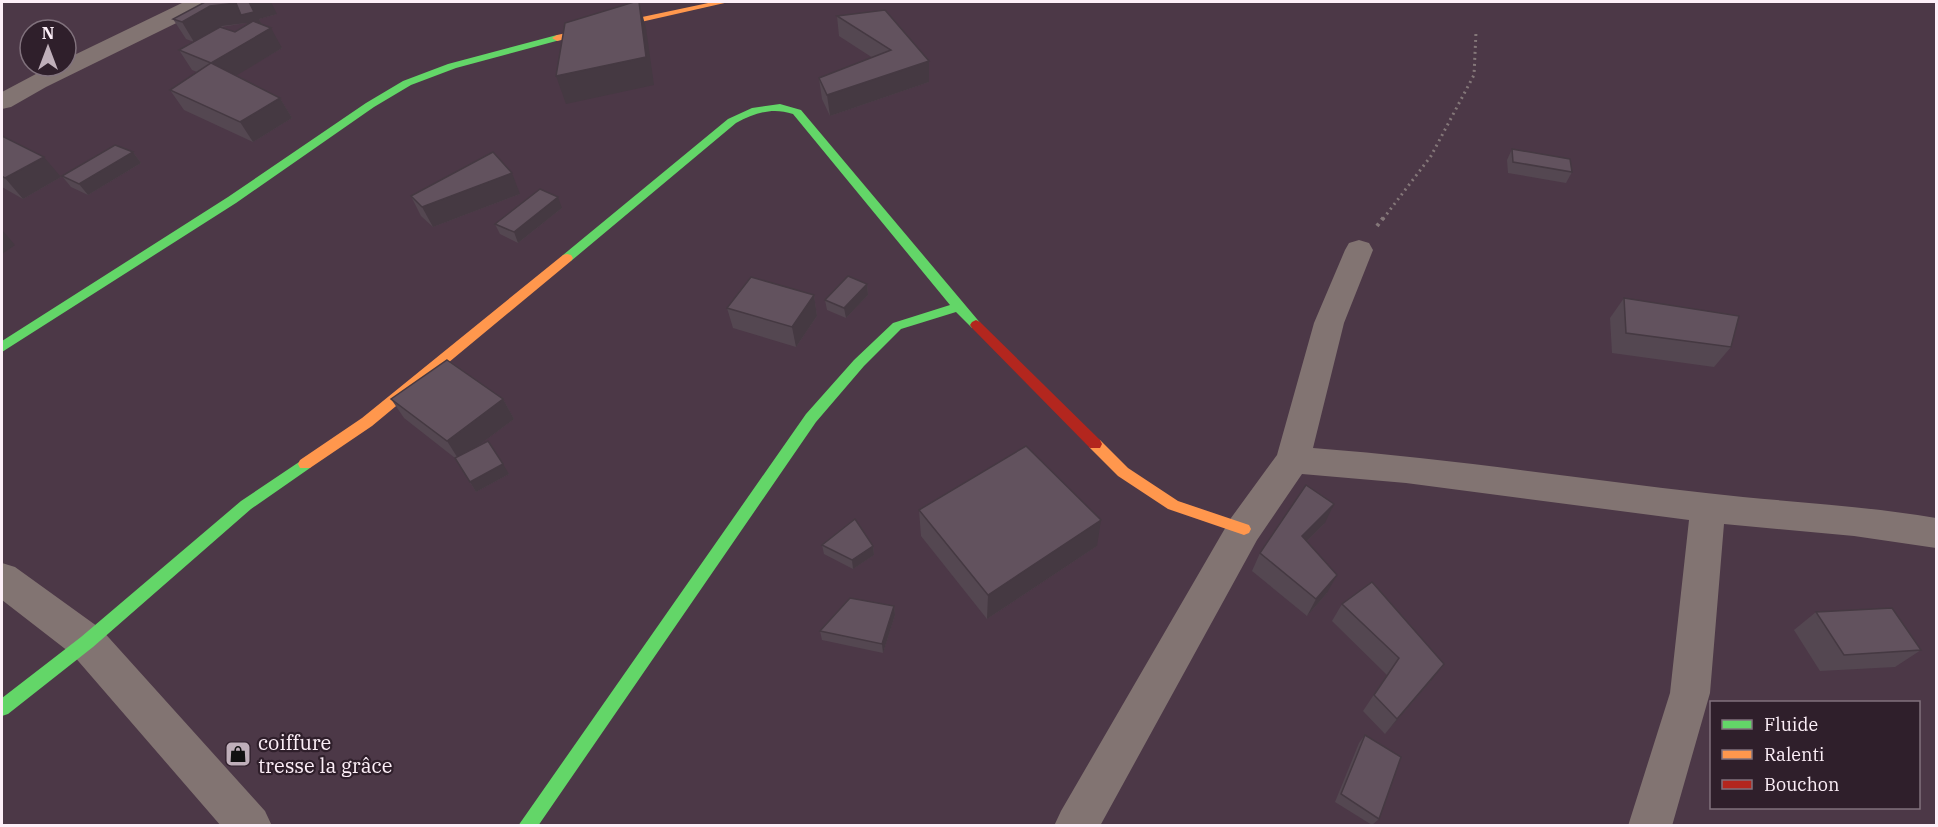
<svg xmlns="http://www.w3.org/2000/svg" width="1938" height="827" viewBox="0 0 1938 827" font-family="'IBM Plex Serif',serif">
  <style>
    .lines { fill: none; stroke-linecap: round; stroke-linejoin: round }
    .path-far1 { stroke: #847779; stroke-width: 3; stroke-dasharray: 2 4; stroke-linecap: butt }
    .path { stroke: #847779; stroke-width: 4; stroke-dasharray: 3 4.5; stroke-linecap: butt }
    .street { fill: #827472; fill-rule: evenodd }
    .fast { fill: #63d668; fill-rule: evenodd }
    .slow { fill: #ff974d; fill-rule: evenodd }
    .jam { fill: #b3261e; fill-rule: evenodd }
    .wall { fill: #544751; fill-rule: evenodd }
    .shaded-wall { fill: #453942 }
    .building { fill: #62525e; stroke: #453942; stroke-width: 1.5 }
    .labels { text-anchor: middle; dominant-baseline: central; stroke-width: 4.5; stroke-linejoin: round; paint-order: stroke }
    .near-poi-label { font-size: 20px; fill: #fdeff8; stroke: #2f1f2b; text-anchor: start }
  </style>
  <rect width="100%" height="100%" fill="#4c3847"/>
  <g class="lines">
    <path class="path-far1" d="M1383,219L1431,156L1474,75L1476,32"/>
    <path class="path" d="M1377,226L1384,217"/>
    <g class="street">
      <path d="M184,2H212L209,7L46,87L11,107L2,109V92L51,66H66V59Z"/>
      <path d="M1359,240L1369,243L1373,250L1344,323L1313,448C1445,458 1575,478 1706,493C1783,502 1860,505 1936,518V548L1854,536L1724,524L1710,693L1672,826H1628L1670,693L1689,520L1406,483L1302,474L1257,540L1100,826H1054L1061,811L1231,518L1277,455L1314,323L1345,250L1349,243Z"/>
      <path d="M2,563L15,567L101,629L265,811L272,826H221L73,655L2,600Z"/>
    </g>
    <g class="fast">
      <path d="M557,35L560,36V40L456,68L411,85L374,107L236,203L2,352V341L228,197L366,103L403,81L448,64Z"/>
      <path d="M780,104L801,110L982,325L980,328H972L956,312L901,329L864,366L816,422L538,826H518L806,414L854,360L893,323L950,305L793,114C772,107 755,113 736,123L571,261H563L561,258L563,255L728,119L752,108Z"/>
      <path d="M305,458L310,460L312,464L310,468L251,509L93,647L8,714L2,716V698L81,637L241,501Z"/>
    </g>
    <g class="slow">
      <path d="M713,2H729L557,41L552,38L557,35Z"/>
      <path d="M567,254L571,255L573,258L571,261L372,426L310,468H300L298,464L300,460L362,418L563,255Z"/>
      <path d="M1095,439L1100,440L1128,468L1178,501L1249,525L1251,529L1249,533L1244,535L1168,509L1118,476L1090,448L1088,444L1090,440Z"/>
    </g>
    <path class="jam" d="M976,320L980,322L1100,440L1102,444L1100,448H1090L972,328L970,325L972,322Z"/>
  </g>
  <g class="wall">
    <path d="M277,14L259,19L262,25L282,48L236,75L280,98L292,118L253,142L184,110L170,90L197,72L192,70L179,50L194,42L186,39L173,19ZM246,23L247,25L235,32L221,27Z"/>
    <path d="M837,16L929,61V82L830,116L822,99L819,78L873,58L839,36Z"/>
    <path d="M2,136L61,177L23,199L2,187Z"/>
    <path d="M1512,149L1572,172L1566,183L1508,173L1507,160Z"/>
    <path d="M133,152L141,163L88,195L71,187L62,176Z"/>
    <path d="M520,194L433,227L421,216L411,196Z"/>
    <path d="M562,208L518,243L500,234L495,224Z"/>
    <path d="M867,284L868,295L846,318L827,310L825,300Z"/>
    <path d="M814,295L817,316L796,347L733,328L727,308Z"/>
    <path d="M1624,298L1731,347L1714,367L1612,353L1610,318Z"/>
    <path d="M391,399H503L514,419L479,445L509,474L476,492L455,458L404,418Z"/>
    <path d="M919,510L1097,546L987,619L921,536Z"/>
    <path d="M1325,523L1307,541L1327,593L1307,616L1252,571L1260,553Z"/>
    <path d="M822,545L873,546L874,555L853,569L824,554Z"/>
    <path d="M1342,604L1431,681L1385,734L1363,711L1387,675L1332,621Z"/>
    <path d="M894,606L895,615L883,653L822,640L820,631Z"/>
    <path d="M1816,612L1921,650L1895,667L1820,671L1794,630Z"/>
    <path d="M1365,735L1379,819L1372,825L1335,802L1359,743Z"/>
  </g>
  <g class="shaded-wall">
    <path d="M249,2H271L277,14L259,19L265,31L271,28L282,48L224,83L211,63L253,35L246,23L222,26L194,42L182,22L210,6Z"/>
    <path d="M639,2L646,28L654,85L566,104L556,76Z"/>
    <path d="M929,61V82L830,116L827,95Z"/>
    <path d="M280,98L292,118L253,142L240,122Z"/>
    <path d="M133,152L141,163L88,195L79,184Z"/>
    <path d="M44,157L61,177L23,199L5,178Z"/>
    <path d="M512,173L520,194L433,227L422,207Z"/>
    <path d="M558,197L562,208L518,243L514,232Z"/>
    <path d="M2,230L15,245L2,254Z"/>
    <path d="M867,284L868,295L846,318L844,308Z"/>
    <path d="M814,295L817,316L796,347L792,327Z"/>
    <path d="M503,399L514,419L459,460L447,441Z"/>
    <path d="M503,464L509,474L476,492L470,482Z"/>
    <path d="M1334,504L1325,523L1294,554L1302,536Z"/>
    <path d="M1101,520L1097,546L987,619L988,595Z"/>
    <path d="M873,546L874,555L853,569L852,560Z"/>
    <path d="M1337,575L1327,593L1307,616L1316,599Z"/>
    <path d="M894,606L895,615L883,653L882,644Z"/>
    <path d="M1444,664L1431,681L1385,734L1397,719Z"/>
  </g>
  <g class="building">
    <path d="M205,2H249L254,12L241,15L236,3L210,6L182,22L173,19Z"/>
    <path d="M634,2H639L646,57L556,76L565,23Z"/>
    <path d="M885,10L929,61L827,95L819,78L891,50L837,16Z"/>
    <path d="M253,21L271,28L211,63L280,98L240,122L170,90L211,63L179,50L220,27L235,32Z"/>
    <path d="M2,136L44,157L5,178L2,176Z"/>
    <path d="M115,145L133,152L79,184L62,176Z"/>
    <path d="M1512,149L1570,159L1572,172L1513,162Z"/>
    <path d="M493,152L512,173L422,207L411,196Z"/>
    <path d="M540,189L558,197L514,232L495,224Z"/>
    <path d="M848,276L867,284L844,308L825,300Z"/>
    <path d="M751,277L814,295L792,327L727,308Z"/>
    <path d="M1624,298L1739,316L1731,347L1626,333Z"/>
    <path d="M447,360L503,399L447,441L391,399Z"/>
    <path d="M488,441L503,464L470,482L455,458Z"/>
    <path d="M1026,446L1101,520L988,595L919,510Z"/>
    <path d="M1306,485L1334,504L1302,536L1337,575L1316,599L1260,553Z"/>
    <path d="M855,519L873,546L852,560L822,545Z"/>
    <path d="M1372,582L1444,664L1397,719L1374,695L1399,658L1342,604Z"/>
    <path d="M850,598L894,606L882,644L820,631Z"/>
    <path d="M1892,608L1921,650L1844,655L1816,612Z"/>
    <path d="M1365,735L1401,757L1379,819L1341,794Z"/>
  </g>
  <defs>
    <g id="shop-square" transform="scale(1.35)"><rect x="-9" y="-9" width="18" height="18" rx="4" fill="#bfafba" stroke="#2f1f2b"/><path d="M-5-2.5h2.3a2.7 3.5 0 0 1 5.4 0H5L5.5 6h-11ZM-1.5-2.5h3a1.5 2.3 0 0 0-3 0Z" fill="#111"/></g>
  </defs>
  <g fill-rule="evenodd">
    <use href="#shop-square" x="238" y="754"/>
  </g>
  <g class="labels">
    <g class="near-poi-label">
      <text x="258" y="742">coiffure<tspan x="258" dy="23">tresse la grâce</tspan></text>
    </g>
  </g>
  <rect width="1938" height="827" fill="none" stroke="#fdeff8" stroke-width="6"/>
  <rect x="1710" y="701" width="210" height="108" fill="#2f1f2b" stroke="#81727d" stroke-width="1.5"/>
  <rect x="1722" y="720" width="30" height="9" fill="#63d668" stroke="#81727d" stroke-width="1.5"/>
  <text x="1764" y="731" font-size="18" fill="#fdeff8">Fluide</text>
  <rect x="1722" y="750" width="30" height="9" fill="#ff974d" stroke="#81727d" stroke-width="1.5"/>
  <text x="1764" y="761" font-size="18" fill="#fdeff8">Ralenti</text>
  <rect x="1722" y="780" width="30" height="9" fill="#b3261e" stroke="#81727d" stroke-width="1.5"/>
  <text x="1764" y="791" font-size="18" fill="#fdeff8">Bouchon</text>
  <g transform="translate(48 48)"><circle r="28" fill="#2f1f2b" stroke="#81727d" stroke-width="1.5"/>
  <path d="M0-4.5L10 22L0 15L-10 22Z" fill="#bfafba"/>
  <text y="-9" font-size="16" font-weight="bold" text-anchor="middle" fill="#fdeff8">N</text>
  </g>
</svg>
